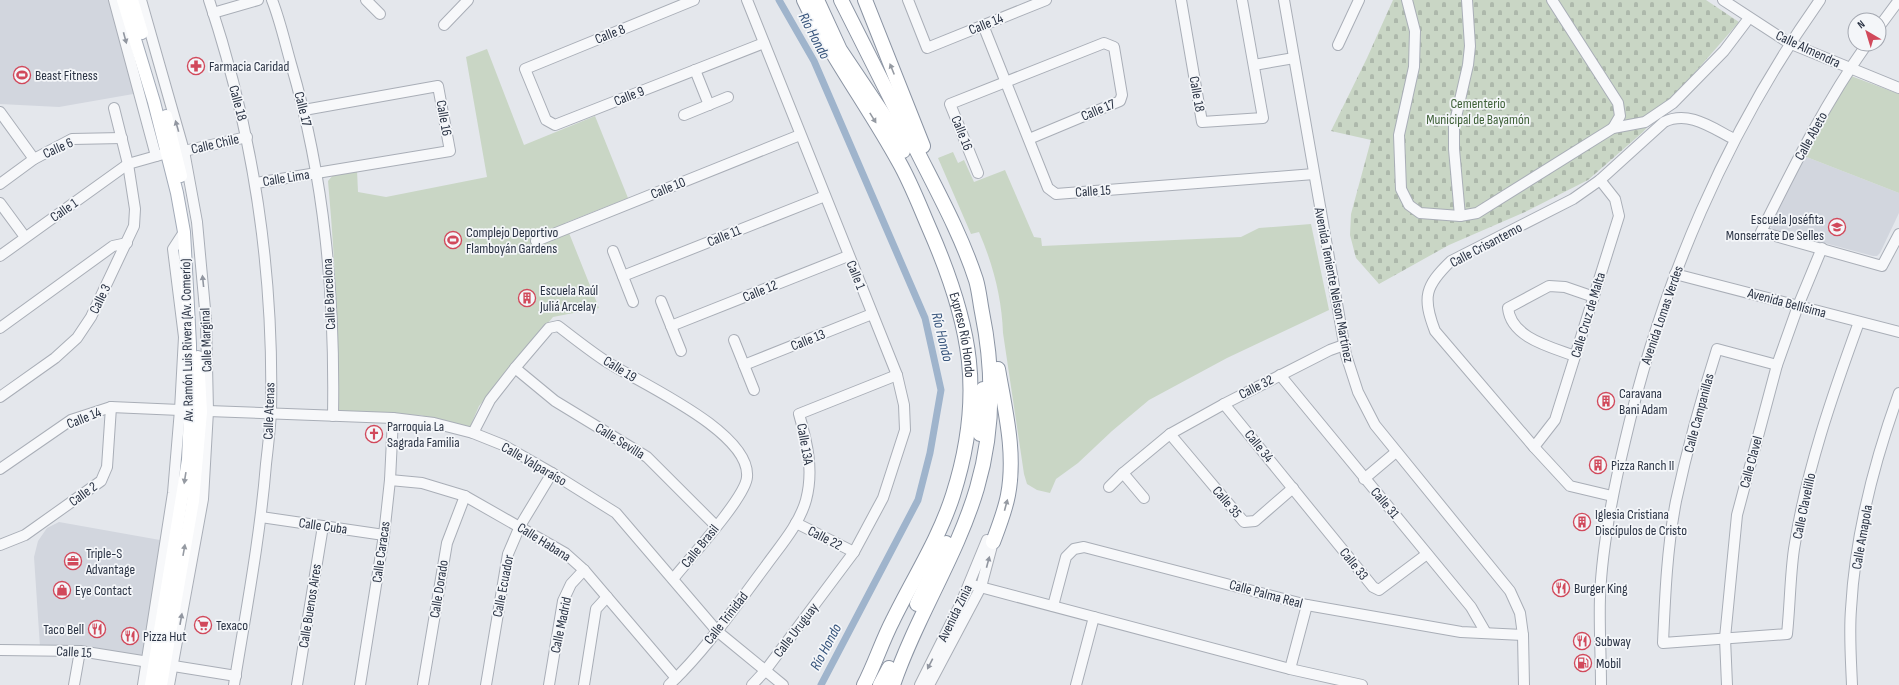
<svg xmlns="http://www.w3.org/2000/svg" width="1899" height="685" viewBox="0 0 1899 685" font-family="'Sofia Sans Condensed',sans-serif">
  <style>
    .built { fill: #d2d6de }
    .cemetery { fill: url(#cemetery-stones) }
    .green { fill: #c9d6c5 }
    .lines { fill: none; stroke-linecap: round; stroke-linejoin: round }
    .canal { stroke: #9fb4cc; stroke-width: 7 }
    .minor-casing { stroke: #a9aeb7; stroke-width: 12 }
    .major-casing { stroke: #a3abb8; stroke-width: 14 }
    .highway-casing { stroke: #8b94a3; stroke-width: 16 }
    .minor { stroke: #f7f8fa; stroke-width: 10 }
    .major { stroke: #fff; stroke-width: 12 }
    .highway { stroke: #fff; stroke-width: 14 }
    .oneway { fill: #9196a0 }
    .oneway2 { fill: #959aa2 }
    .labels { text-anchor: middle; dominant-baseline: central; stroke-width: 3.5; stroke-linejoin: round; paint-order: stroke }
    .street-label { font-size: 14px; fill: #2b3445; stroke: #f4f6f9 }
    .poi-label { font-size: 14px; fill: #2b3445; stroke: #f4f6f9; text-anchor: start }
    .park-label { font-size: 14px; fill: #3f6138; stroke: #f4f6f9 }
    .water-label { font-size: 15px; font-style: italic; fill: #34527a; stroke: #f4f6f9 }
  </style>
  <defs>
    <pattern id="cemetery-stones" width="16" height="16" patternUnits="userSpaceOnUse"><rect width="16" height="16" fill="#c9d6c5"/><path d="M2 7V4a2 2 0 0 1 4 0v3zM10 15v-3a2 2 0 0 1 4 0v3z" fill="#adb8ab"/></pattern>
  </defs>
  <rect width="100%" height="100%" fill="#e4e7ec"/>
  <g class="built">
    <path d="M0,0H110L139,93L59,107L0,104Z"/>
    <path d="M1804,156L1899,193V213L1880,253L1877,256H1873L1772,229L1770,225Z"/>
    <path d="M59,522L160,540L143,656L85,647H40L34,557L38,541L47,528Z"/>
  </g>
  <path class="cemetery" d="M1393,0H1706L1739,22L1643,132L1588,180L1525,212L1449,245L1379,284L1356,258L1350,235L1351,214L1371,140L1331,131L1367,58Z"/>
  <g class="green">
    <path d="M487,49L524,145L595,116L628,198L565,223L599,308L553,317L479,406L470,427L420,415L338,413C339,334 335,259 328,181L334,174L357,170L358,192L386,197L487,177L466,57Z"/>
    <path d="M1851,76L1899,94V193L1804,156Z"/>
    <path d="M953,152L958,163L964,160L974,182L1005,170L1034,237L1041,238L1042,246L1241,237L1259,228L1311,224L1329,310L1227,358L1149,400L1112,431L1078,463L1056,479L1050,493L1037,490L1027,484L1024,474L1003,333C1002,299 993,264 979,232L971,234L938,158Z"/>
  </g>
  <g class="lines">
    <path class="canal" d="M779,0L814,61L925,318L941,390L930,453L918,500L821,685"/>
    <g class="minor-casing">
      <g id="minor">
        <path d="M114,0L156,156"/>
        <path d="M141,0L184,151L197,222L206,320L208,411L203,499L169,685"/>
        <path d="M209,0C253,132 274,272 271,412C270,429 268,447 266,464C260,538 246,611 234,685"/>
        <path d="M272,0C280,20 285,43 291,64C325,180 335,296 333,416"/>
        <path d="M366,0L380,14"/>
        <path d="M694,0L525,69L546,120L555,125L764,43"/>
        <path d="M747,0L897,375L904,405L905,430L883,498L854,552L765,671L752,685"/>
        <path d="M908,0L927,48L1046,0"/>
        <path d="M1181,0L1202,122L1263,118L1242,0"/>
        <path d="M1284,0L1346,355L1358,392L1375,425L1510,591L1520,613L1523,635L1524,685"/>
        <path d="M1407,0L1415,31L1414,67L1399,135L1401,189L1409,205L1420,213L1460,216L1477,213L1613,128L1645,122L1673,103L1724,51L1749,18"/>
        <path d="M1552,0L1618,103L1620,116L1613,128"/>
        <path d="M1723,0L1789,43L1899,88"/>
        <path d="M213,13L258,0"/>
        <path d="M444,25L468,0"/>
        <path d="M983,25L1048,188L1056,194L1314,174"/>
        <path d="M1879,27L1899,0"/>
        <path d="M1867,44C1825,103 1793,168 1761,232L1882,266L1899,234"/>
        <path d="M1338,45L1359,0"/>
        <path d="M1254,65L1294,58"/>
        <path d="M695,70L709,105"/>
        <path d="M0,112L34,159"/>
        <path d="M684,115L728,97"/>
        <path d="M184,151L247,137"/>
        <path d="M978,173L950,104L1104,43L1114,47L1122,95L1120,101L1029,139"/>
        <path d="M256,183L450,151L438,86L304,110"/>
        <path d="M0,184L34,159L72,139L122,138"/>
        <path d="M0,203L25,237"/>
        <path d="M1460,216L1454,149V126L1468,65L1470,46L1467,0"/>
        <path d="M536,241L800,135"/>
        <path d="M613,251L633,302"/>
        <path d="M0,256L128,164L167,153"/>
        <path d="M1675,274L1899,332"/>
        <path d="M623,276L825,196"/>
        <path d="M661,301L681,351"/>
        <path d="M671,326L848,256"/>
        <path d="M0,328L113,246L127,243"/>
        <path d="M734,340L754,390"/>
        <path d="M1575,356C1551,347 1511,338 1508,308L1549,286L1565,287L1594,297"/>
        <path d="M744,365L872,314"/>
        <path d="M1777,365L1717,349C1701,399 1687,450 1676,501C1667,548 1665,596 1663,643L1787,634C1790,606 1790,577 1794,549C1806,471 1832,396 1859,322"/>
        <path d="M515,368L555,401L647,457L716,526"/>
        <path d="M1280,375L1471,607L1486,633"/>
        <path d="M0,397L55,358L77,338L91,317L134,226L135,209L128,164L114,108"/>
        <path d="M1224,404L1373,587L1379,590L1427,554"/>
        <path d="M208,411L393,418L434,423L473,433L503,445L552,473L616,513L717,631L783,685"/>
        <path d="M473,433L490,400L515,368L549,328L558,326C574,338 590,351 607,362C640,383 751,432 747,477C746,497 688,560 673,579"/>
        <path d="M1170,434L1244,522L1255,521L1293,488"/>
        <path d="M1534,447L1555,420L1619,216L1615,199L1600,180"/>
        <path d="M0,469L71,420L111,407L180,410"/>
        <path d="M1123,473L1144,498"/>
        <path d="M1364,479L1396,452"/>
        <path d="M390,480L422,483L465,496L565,553L584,570L676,678"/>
        <path d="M1109,487L1123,473L1170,434L1224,404L1330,350L1344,345"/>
        <path d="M1612,496L1570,486L1534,447L1435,331C1422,297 1425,286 1451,261L1573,199L1600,180L1664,122C1689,110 1712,128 1734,139"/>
        <path d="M261,517L384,535"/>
        <path d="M796,523L854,552"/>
        <path d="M0,545L25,535L101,481L107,467L111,407"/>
        <path d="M969,584L1290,669L1362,685"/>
        <path d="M1053,606L1066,557L1074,549L1084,547L1307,605L1461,632L1523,635"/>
        <path d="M0,650L80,651L236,676"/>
        <path d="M1290,669L1307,605"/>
        <path d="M74,685L80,651"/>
        <path d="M143,685L173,493L180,410L184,337L173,249L184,232"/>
        <path d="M297,685L323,526"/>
        <path d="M360,685L384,535L390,480L393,418"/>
        <path d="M423,685L447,543L465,496"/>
        <path d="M486,685L508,554L520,526L552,473"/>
        <path d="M549,685L563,601L571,584L584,570"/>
        <path d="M584,685L596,609L607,597"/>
        <path d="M669,685C706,650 735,607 765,567C780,546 799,525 806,500C814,470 807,442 799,414L897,375"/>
        <path d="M920,685L961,603L987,540L993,542L981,587L929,685"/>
        <path d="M1076,685L1094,617"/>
        <path d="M1601,685C1601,656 1599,626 1600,597C1602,545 1613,491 1625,441C1661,285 1727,131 1820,0"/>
        <path d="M1727,685L1725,638L1737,515L1777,365L1798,306L1822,248"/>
        <path d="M1852,685C1851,660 1849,634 1851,609C1855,536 1874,462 1899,393"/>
      </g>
    </g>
    <g class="major-casing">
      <g id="major">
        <path d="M123,0L154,102L177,193L184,232L190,344V412L188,460L151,685"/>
        <path d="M132,0L142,33"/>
        <path d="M166,116L181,176"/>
        <path d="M161,685L193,501L201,412L198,357"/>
      </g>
    </g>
    <g class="highway-casing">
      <g id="highway">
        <path id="s1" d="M804,0C831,57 869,107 899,162C911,183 920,207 930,230C971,324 985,395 953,495C939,539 913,579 893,620C882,641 875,664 864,685"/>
        <path d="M817,0L840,50L887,120L903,151"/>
        <path d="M841,0C866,50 891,99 916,149C937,191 961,234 976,280C979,290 980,302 982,312C994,371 994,430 977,488C957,556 916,617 893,685"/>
        <path d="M865,0L923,146"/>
        <path d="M980,434L983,389"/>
        <path d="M993,542C999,526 1005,511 1008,495C1016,453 1005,410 998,369"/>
        <path d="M917,604L946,543"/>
        <path d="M880,685L889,668"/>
      </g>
    </g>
    <use href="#minor" class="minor"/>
    <use href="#major" class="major"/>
    <use href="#highway" class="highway"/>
  </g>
  <defs><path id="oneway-solid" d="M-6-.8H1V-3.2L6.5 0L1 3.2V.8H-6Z"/></defs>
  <g class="oneway">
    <use href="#oneway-solid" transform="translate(125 38) rotate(75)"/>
    <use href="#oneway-solid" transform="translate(177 126) rotate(-106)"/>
    <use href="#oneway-solid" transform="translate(203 281) rotate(-96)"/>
    <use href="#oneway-solid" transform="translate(988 562) rotate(-75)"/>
    <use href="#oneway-solid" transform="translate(181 619) rotate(-80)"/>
    <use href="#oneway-solid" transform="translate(930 664) rotate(117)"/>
  </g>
  <g class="oneway2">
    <use href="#oneway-solid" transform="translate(892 69) rotate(-112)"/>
    <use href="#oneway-solid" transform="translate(873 118) rotate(58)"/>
    <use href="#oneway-solid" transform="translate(185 478) rotate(99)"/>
    <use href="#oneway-solid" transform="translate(1006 505) rotate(-75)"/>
    <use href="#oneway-solid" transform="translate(184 550) rotate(-80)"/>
  </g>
  <defs>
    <g id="pharmacy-ring" transform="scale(0.9)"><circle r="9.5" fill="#f4f6f9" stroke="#d1495b" stroke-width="1.5"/><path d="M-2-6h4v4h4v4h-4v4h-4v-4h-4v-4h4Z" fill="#d1495b"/></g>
    <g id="stadium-ring" transform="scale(0.9)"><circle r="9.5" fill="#f4f6f9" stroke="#d1495b" stroke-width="1.5"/><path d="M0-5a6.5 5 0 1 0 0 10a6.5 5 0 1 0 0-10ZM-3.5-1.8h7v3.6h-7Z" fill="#d1495b"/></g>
    <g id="school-ring" transform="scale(0.9)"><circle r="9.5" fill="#f4f6f9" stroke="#d1495b" stroke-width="1.5"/><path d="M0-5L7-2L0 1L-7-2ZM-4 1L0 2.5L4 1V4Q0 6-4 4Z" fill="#d1495b"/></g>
    <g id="building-ring" transform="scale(0.9)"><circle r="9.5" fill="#f4f6f9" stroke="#d1495b" stroke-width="1.5"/><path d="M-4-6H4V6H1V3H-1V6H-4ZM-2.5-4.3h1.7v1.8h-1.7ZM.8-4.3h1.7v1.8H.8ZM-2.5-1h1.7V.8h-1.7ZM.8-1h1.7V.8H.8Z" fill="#d1495b"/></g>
    <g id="church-ring" transform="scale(0.9)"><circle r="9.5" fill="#f4f6f9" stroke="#d1495b" stroke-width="1.5"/><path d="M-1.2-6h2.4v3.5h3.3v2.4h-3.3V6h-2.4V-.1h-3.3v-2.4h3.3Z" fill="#d1495b"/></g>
    <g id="office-ring" transform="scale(0.9)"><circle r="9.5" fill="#f4f6f9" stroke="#d1495b" stroke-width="1.5"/><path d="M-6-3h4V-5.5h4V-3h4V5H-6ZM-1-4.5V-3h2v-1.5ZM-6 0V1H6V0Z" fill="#d1495b"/></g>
    <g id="restaurant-ring" transform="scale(0.9)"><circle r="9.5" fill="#f4f6f9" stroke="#d1495b" stroke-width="1.5"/><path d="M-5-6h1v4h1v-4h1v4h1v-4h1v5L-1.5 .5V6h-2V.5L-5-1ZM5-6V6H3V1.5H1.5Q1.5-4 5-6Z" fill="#d1495b"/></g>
    <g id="shop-ring" transform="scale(0.9)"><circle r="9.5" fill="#f4f6f9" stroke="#d1495b" stroke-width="1.5"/><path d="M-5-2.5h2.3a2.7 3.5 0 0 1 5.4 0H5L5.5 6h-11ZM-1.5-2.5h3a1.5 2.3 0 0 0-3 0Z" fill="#d1495b"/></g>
    <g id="supermarket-ring" transform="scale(0.9)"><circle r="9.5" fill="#f4f6f9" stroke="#d1495b" stroke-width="1.5"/><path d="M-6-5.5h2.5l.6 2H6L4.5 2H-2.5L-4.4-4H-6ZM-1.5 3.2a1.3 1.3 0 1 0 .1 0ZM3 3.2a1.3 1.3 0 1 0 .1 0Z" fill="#d1495b"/></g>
    <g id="fuel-ring" transform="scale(0.9)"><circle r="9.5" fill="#f4f6f9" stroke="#d1495b" stroke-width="1.5"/><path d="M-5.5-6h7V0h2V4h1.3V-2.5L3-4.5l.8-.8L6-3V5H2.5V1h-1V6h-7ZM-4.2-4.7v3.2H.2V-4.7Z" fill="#d1495b"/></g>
  </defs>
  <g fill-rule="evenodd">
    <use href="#pharmacy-ring" x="196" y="66"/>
    <use href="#stadium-ring" x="22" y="75"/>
    <use href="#school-ring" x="1837" y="227"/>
    <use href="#stadium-ring" x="453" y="240"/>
    <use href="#building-ring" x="527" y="298"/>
    <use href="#building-ring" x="1606" y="401"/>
    <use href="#church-ring" x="374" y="434"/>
    <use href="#building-ring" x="1598" y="465"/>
    <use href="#building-ring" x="1582" y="522"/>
    <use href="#office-ring" x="73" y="561"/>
    <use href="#restaurant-ring" x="1561" y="588"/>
    <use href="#shop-ring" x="62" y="590"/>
    <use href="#supermarket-ring" x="203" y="625"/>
    <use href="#restaurant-ring" x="97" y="629"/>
    <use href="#restaurant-ring" x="130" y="636"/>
    <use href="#restaurant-ring" x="1582" y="641"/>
    <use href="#fuel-ring" x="1583" y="663"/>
  </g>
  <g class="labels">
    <g class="street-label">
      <text transform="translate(986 24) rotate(-22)">Calle 14</text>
      <text transform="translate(610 34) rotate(-22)">Calle 8</text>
      <text transform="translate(1808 49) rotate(25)">Calle Almendra</text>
      <text transform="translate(1197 94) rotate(80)">Calle 18</text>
      <text transform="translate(629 96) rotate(-22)">Calle 9</text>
      <text transform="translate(238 103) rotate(75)">Calle 18</text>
      <text transform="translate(303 109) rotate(76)">Calle 17</text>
      <text transform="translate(1098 110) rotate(-23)">Calle 17</text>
      <text transform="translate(444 118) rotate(80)">Calle 16</text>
      <text transform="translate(962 133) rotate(68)">Calle 16</text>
      <text transform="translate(1811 136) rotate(-61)">Calle Abeto</text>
      <text transform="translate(215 144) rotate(-13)">Calle Chile</text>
      <text transform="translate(58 148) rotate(-24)">Calle 6</text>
      <text transform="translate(286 178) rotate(-9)">Calle Lima</text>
      <text transform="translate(668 188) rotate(-22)">Calle 10</text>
      <text transform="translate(1093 191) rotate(-4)">Calle 15</text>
      <text transform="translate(64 210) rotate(-35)">Calle 1</text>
      <text transform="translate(724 236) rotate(-22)">Calle 11</text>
      <text transform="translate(1486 245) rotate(-28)">Calle Crisantemo</text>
      <text transform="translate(856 275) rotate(68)">Calle 1</text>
      <text transform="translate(1334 285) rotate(79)">Avenida Teniente Nelson Martínez</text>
      <text transform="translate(760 291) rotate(-22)">Calle 12</text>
      <text transform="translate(329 294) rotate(-93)">Calle Barcelona</text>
      <text transform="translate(100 299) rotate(-64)">Calle 3</text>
      <text transform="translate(1787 303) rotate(15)">Avenida Bellísima</text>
      <text transform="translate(1588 315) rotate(-73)">Calle Cruz de Malta</text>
      <text transform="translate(1662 315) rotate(-71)">Avenida Lomas Verdes</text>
      <text stroke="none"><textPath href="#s1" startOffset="373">Expreso Río Hondo</textPath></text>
      <text transform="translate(187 340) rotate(-91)">Av. Ramón Luis Rivera (Av. Comerío)</text>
      <text transform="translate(206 340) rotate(-92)">Calle Marginal</text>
      <text transform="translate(808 340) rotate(-22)">Calle 13</text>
      <text transform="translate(620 369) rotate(32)">Calle 19</text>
      <text transform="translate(1256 387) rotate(-27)">Calle 32</text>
      <text transform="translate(269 411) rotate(-88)">Calle Atenas</text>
      <text transform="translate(1699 413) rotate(-75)">Calle Campanillas</text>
      <text transform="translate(84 418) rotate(-22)">Calle 14</text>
      <text transform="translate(620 441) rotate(32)">Calle Sevilla</text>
      <text transform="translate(805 444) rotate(80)">Calle 13A</text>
      <text transform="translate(1259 446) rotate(51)">Calle 34</text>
      <text transform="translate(1751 462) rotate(-75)">Calle Clavel</text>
      <text transform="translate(534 464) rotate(30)">Calle Valparaíso</text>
      <text transform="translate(83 494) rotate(-36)">Calle 2</text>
      <text transform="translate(1227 502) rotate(50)">Calle 35</text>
      <text transform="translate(1385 503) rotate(50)">Calle 31</text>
      <text transform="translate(1804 506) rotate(-78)">Calle Clavelillo</text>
      <text transform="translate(323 526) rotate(8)">Calle Cuba</text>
      <text transform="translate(1862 537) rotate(-80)">Calle Amapola</text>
      <text transform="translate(825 538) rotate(27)">Calle 22</text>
      <text transform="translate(544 542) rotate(32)">Calle Habana</text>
      <text transform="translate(700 546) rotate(-51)">Calle Brasil</text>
      <text transform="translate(381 552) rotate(-82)">Calle Caracas</text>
      <text transform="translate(1354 564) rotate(51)">Calle 33</text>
      <text transform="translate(503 586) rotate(-79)">Calle Ecuador</text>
      <text transform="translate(439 589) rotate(-81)">Calle Dorado</text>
      <text transform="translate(1266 594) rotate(15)">Calle Palma Real</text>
      <text transform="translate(310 606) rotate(-81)">Calle Buenos Aires</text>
      <text transform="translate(955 613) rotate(-64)">Avenida Zinia</text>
      <text transform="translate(726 618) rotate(-52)">Calle Trinidad</text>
      <text transform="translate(561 625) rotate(-78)">Calle Madrid</text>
      <text transform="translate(796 630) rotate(-53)">Calle Uruguay</text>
      <text transform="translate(74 652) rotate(3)">Calle 15</text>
    </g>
    <g class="poi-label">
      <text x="209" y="66">Farmacia Caridad</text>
      <text x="35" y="75">Beast Fitness</text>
      <text x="1824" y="219" text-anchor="end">Escuela Joséfita<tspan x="1824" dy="16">Monserrate De Selles</tspan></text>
      <text x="466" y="232">Complejo Deportivo<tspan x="466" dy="16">Flamboyán Gardens</tspan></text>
      <text x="540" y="290">Escuela Raúl<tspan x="540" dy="16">Juliá Arcelay</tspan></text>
      <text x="1619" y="393">Caravana<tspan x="1619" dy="16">Bani Adam</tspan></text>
      <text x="387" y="426">Parroquia La<tspan x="387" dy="16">Sagrada Familia</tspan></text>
      <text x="1611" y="465">Pizza Ranch II</text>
      <text x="1595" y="514">Iglesia Cristiana<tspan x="1595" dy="16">Discípulos de Cristo</tspan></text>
      <text x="86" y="553">Triple-S<tspan x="86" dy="16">Advantage</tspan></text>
      <text x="1574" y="588">Burger King</text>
      <text x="75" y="590">Eye Contact</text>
      <text x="216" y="625">Texaco</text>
      <text x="84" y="629" text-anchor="end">Taco Bell</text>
      <text x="143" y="636">Pizza Hut</text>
      <text x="1595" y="641">Subway</text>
      <text x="1596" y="663">Mobil</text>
    </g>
    <g class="park-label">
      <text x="1478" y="103">Cementerio<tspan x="1478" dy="16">Municipal de Bayamón</tspan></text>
    </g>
    <g class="water-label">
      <text transform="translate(814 36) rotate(62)">Río Hondo</text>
      <text transform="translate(942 337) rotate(76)">Río Hondo</text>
      <text transform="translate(826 647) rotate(-62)">Río Hondo</text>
    </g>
  </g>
  <g transform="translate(1867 32) rotate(322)"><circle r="19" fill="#f4f6f9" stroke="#a4a8b1"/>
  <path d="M0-3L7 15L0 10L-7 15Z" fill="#d1495b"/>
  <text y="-6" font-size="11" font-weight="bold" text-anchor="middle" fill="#2b3445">N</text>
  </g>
</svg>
